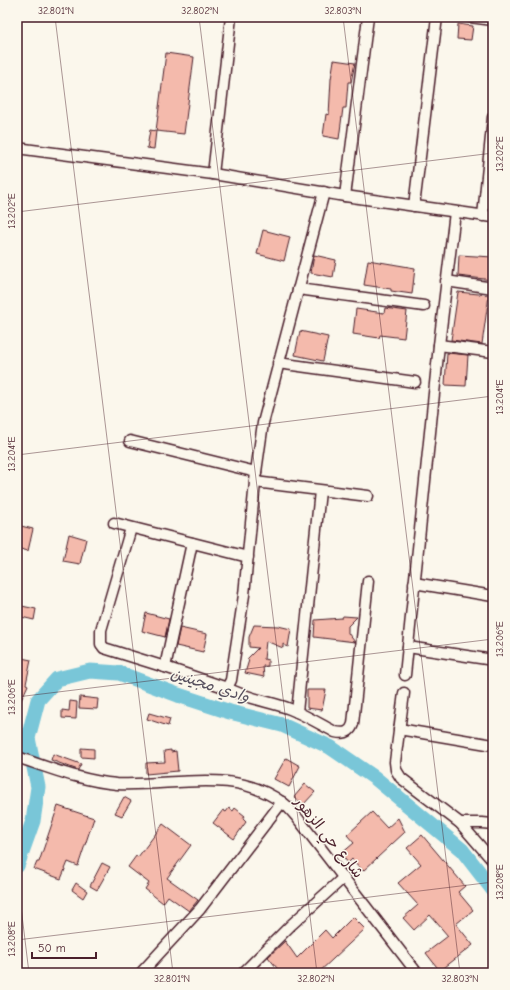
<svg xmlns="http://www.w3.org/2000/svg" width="510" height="990" viewBox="0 0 510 990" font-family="'Comic Neue','Playpen Sans Arabic',sans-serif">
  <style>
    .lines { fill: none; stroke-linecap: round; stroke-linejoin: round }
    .river { stroke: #79c6d8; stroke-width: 15 }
    .building { fill: #f4baac; stroke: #4a1f2b }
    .minor-casing { stroke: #4a1f2b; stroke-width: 13 }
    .minor { stroke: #fbf7ec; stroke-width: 10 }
    .ticks { fill: none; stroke: #4a1f2b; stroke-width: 1; stroke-opacity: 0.45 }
    .labels { text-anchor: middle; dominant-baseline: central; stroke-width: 3; stroke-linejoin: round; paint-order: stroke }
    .street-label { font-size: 15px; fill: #4a1f2b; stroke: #fbf7ec }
    .water-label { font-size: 16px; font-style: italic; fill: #58515f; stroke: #fbf7ec }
    .neatline { fill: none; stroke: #4a1f2b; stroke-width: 1.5 }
    .ticks-label { font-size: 10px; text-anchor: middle; fill: #4a1f2b }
  </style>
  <rect width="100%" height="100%" fill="#fbf7ec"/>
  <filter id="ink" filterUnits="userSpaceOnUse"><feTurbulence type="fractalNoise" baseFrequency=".025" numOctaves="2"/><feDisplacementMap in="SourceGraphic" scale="8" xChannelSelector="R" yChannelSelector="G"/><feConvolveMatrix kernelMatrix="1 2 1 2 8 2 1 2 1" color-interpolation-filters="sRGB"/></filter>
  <g filter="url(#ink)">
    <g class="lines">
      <path class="river" d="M17,866L33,821L38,787L28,738L38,700L57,679L90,671L119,673L178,695L230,712L282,725L330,747L375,778L462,850L493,890"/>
    </g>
    <g class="building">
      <path d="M458,24L473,26L471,40L457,39Z"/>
      <path d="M166,53L194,57L184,134L156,131Z"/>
      <path d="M334,60L355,63L351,82H348L346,108H343L339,139L323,136L326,114L329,115L331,79Z"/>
      <path d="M150,130L156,131L154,149L147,148Z"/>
      <path d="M263,230L290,237L284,261L257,254Z"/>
      <path d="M314,255L336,260L333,277L311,273Z"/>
      <path d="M459,255L493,257V280L458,276Z"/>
      <path d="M368,260L415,268L412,294L391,291V289L364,285Z"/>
      <path d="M458,292L489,295L482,344L451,340Z"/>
      <path d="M385,308L407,311L404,338L380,335L379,338L353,334L356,309L384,313Z"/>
      <path d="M300,331L328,337L323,361L295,355Z"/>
      <path d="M447,353L468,355L466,386L445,385Z"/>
      <path d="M17,525L33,529L28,551L17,548Z"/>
      <path d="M69,534L86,539L80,564L63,561Z"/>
      <path d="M17,605L36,609L34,620L17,616Z"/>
      <path d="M146,613L169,619L165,637L142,631Z"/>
      <path d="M343,616L357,617L348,626V633L355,642L314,637L315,620L342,618Z"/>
      <path d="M254,625L278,626L291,629L288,647L283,644V648L266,641L264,659L268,660V666H263L264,677L245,673L249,660L247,659L258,648L249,647V637Z"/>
      <path d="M180,628L207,634L203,652L176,646Z"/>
      <path d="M17,657L31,660L26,684L28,685L17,709Z"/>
      <path d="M307,690H326L322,710L307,708Z"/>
      <path d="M80,697L98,699L97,709L79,708Z"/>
      <path d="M70,701L77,702L76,719L62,718V710L69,711Z"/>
      <path d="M149,713L170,719L168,726L147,719Z"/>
      <path d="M81,748L94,749V758L81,757Z"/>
      <path d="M171,750V752L176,751L178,771L146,774V763L165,762L164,751Z"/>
      <path d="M53,754L81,764L78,770L51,760Z"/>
      <path d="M286,758L300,766L289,787L274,779Z"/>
      <path d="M305,784L315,792L303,805L294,797Z"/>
      <path d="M124,797L131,801L122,816L115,813Z"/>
      <path d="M58,806L94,818L78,866L68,862L61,879L34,869L37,862H39Z"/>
      <path d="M229,808L233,811L235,808L245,816L243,819L246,822L234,839L213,823L223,810L226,812Z"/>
      <path d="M372,812L387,828L398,818L405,832L363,871L352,859L348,863L341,854L354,843L347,835Z"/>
      <path d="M163,824L191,845L167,878L198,900L189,911L168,896L163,903L145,889L149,883L128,867L136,856L138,857Z"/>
      <path d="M422,835L465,886L458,892L473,910L456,924L473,945L440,971L426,953L448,936L430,915L414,930L403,918L418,905L398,883L421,864L407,848Z"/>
      <path d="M102,863L110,867L97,890L90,886Z"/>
      <path d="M76,883L87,891L83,898L72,890Z"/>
      <path d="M353,917L365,929L318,973H281L268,957L285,941L297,958L325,930L332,938Z"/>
    </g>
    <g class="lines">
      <g class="minor-casing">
        <g id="minor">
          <path d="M470,17L493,20"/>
          <path d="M17,148L213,174L345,196L493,217"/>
          <path d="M213,174L231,17"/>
          <path d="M345,196L368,17"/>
          <path d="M414,206L437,17"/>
          <path d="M483,216L493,117"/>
          <path d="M446,281L493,288"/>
          <path d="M298,289L424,306"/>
          <path d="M439,345L493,352"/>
          <path d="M278,363L415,382"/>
          <path d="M130,441L256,472"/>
          <path d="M255,482L368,496"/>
          <path d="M114,523L248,557"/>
          <path d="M131,528L101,630V644L104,648L165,667L227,688L231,680L234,660L244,595L256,472L263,423L324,192"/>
          <path d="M414,583L493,596"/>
          <path d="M408,647L493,660"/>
          <path d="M165,667L192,543"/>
          <path d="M405,675L439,345L455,212"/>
          <path d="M227,688C247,699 269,701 290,709C305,715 320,724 335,732C344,734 350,733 353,724L368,581"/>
          <path d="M404,693L395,762L396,770L401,778L460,823L493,861"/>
          <path d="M297,712L320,491"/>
          <path d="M399,729L493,745"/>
          <path d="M17,757C50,768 82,781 117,784C172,787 234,766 283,803C289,807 294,814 299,820L417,973"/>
          <path d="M460,823H482L493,824"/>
          <path d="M141,973L200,909L282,802"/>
          <path d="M243,973L291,925L343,878"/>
        </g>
      </g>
      <use href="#minor" class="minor"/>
    </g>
  </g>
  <path class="ticks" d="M55,17L173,973M199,17L317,973M343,17L460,973M487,17L493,70M17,212L493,153M17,455L493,396M17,697L493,639M17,874L29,973M17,940L493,882"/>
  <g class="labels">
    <g class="street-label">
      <text transform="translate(329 837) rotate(51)">شارع حي الزهور</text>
    </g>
    <g class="water-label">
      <text transform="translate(210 685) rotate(18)">وادي مجينين</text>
    </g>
  </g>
  <rect width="510" height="990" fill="none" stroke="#fbf7ec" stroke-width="44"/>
  <path d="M32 952v6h64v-6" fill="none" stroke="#4a1f2b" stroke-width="2"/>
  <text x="38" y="952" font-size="12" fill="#4a1f2b" stroke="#fbf7ec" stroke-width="3" paint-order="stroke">50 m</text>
  <rect x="22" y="22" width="466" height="946" class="neatline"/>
  <g class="ticks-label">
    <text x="56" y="14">32.801°N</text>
    <text x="200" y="14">32.802°N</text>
    <text x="343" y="14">32.803°N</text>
    <text transform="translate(499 154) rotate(-90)" y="4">13.202°E</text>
    <text transform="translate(11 211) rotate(-90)" y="4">13.202°E</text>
    <text transform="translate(499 397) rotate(-90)" y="4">13.204°E</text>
    <text transform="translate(11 454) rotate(-90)" y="4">13.204°E</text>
    <text transform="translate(499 639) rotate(-90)" y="4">13.206°E</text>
    <text transform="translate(11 697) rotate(-90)" y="4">13.206°E</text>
    <text transform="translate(499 882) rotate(-90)" y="4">13.208°E</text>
    <text transform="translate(11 939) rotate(-90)" y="4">13.208°E</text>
    <text x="172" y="982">32.801°N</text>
    <text x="316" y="982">32.802°N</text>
    <text x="460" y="982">32.803°N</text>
  </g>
</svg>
